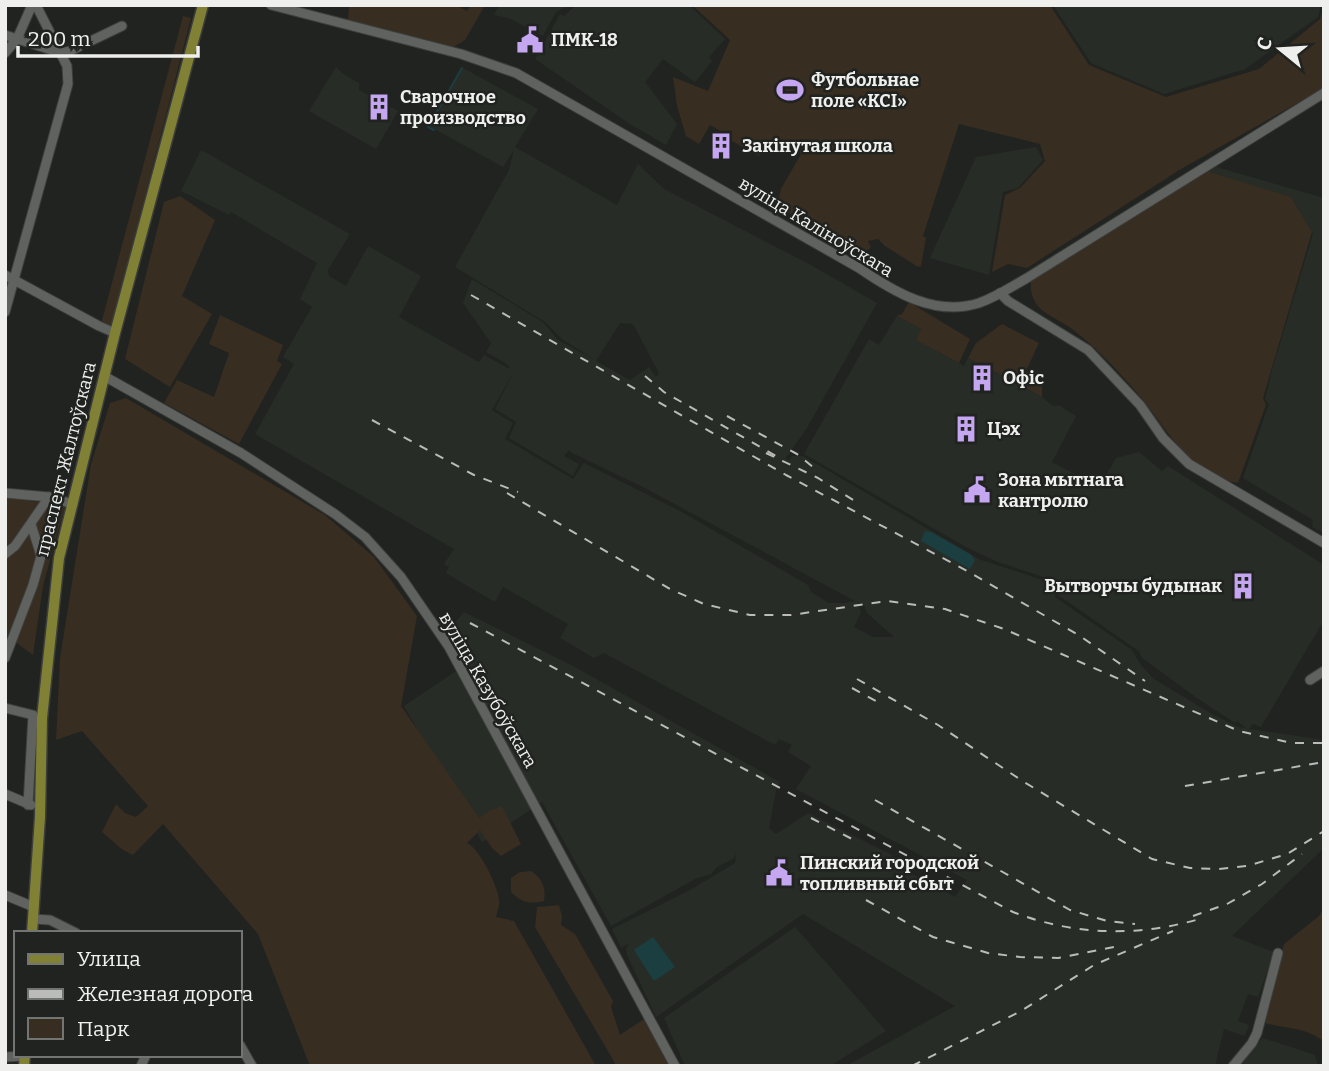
<svg xmlns="http://www.w3.org/2000/svg" width="1329" height="1071" viewBox="0 0 1329 1071" font-family="Bitter,serif">
  <style>
    .built { fill: #272d26; fill-rule: evenodd }
    .green { fill: #372d20 }
    .water { fill: #1b3e41 }
    .lines { fill: none; stroke-linecap: round; stroke-linejoin: round }
    .stream { stroke: #1b3e41; stroke-width: 2 }
    .minor-casing { stroke: #3c3e3c; stroke-width: 11 }
    .major-casing { stroke: #3c3e3c; stroke-width: 13 }
    .minor { stroke: #5f625e; stroke-width: 9 }
    .major { stroke: #818135; stroke-width: 10 }
    .rail { stroke: #bbbcba; stroke-width: 2; stroke-dasharray: 9 9; stroke-linecap: butt }
    .labels { text-anchor: middle; dominant-baseline: central; stroke-width: 5; stroke-linejoin: round; paint-order: stroke }
    .poi-label { font-size: 18px; font-weight: bold; fill: #eff0ee; stroke: #212320; text-anchor: start }
    .street-label { font-size: 18px; fill: #eff0ee; stroke: #212320 }
  </style>
  <rect width="100%" height="100%" fill="#212320"/>
  <g class="built">
    <path d="M499,5H570L556,12L543,36L509,18L494,15Z"/>
    <path d="M576,5H689L725,39L709,57L712,61L695,82L663,59L645,82L677,124L666,145L630,124L535,59L560,14L564,16Z"/>
    <path d="M1053,5H1321L1318,17L1245,69L1164,94L1091,63Z"/>
    <path d="M336,67L343,74L359,83V90L398,111L376,149L309,111Z"/>
    <path d="M463,68L538,109L515,147L617,205L638,164L664,189L811,265L877,303L807,428L785,459L789,460L792,456H803L981,560L1058,585L1055,597L1132,650L1140,664L1154,679L1212,714L1238,727L1246,728L1237,721L1235,723L1194,696L1141,657L1140,652L1058,595L1062,583L998,562L966,547L804,454L869,339L879,345L897,316L921,329L917,340L964,366L968,358L1042,397L1053,406H1060L1076,416L1052,462L1099,487L1116,458L1139,452L1162,471L1168,466L1324,565V620L1261,727L1253,724L1249,729L1324,740V848L1232,936L1274,952L1258,997L1248,994L1238,1021L1249,1025L1245,1036L1224,1029L1215,1066H846L955,1006L803,914L656,1017L627,955L626,948L630,943L621,948L612,929L690,890L735,863L736,854L733,859L717,867L711,874L695,879L611,926L542,802L482,842L404,706L465,665L447,631L464,612L573,666L780,782L776,791L769,828L776,834L808,813L892,855L889,862L955,897L967,880L796,789L811,766L788,752L792,745L779,739L775,745L604,653L594,658L560,638L568,624L503,587L495,602L481,594L446,573L449,567L444,564L454,549L255,434L294,364L283,357L312,307L300,299L317,263L231,212L229,215L181,191L201,150L350,234L328,270L329,276L346,286L368,246L421,276L399,317L479,362L484,355L510,369L507,364L486,352L491,343L463,303L472,279L544,323L558,340L595,360L562,339L545,322L455,267L509,170L514,150L503,167L429,126ZM620,323L633,324L659,373L656,377L649,367L630,380L596,361ZM513,373L495,409L516,422L509,438L573,476L579,464L564,456L569,450L572,453L643,487L855,601L845,603H829L811,592L808,585L680,511L584,463L573,479L505,439L513,423L492,410ZM858,602L864,605L867,613L894,637H873L854,627L861,612Z"/>
    <path d="M1036,147L1043,160L1018,188L1003,192L989,275L930,258L976,157Z"/>
    <path d="M1213,166L1324,198V533L1312,527L1313,520L1243,478L1269,404L1265,399L1272,370L1313,234L1291,197L1206,172Z"/>
    <path d="M795,927L886,1031L830,1066H685L664,1018Z"/>
    <path d="M1263,1038L1315,1055L1318,1066H1242L1248,1055Z"/>
  </g>
  <g class="green">
    <path d="M349,5H455L467,11L471,5H485L465,40L452,48L351,23L348,20Z"/>
    <path d="M692,5H1050L1089,65L1166,97L1259,69L1320,19L1324,5V88L1181,169L1027,268L1008,264L992,272L1005,195L1020,188L1045,161L1040,144L959,124L923,236L926,238L921,266L918,267L885,246L878,239L868,241L871,247L865,253H860L850,247L830,241L808,219L791,214L777,205L781,189L801,154L792,146L782,149L767,142L759,156L723,136L724,133L710,125L699,144L686,136L677,106L673,77L708,91L730,40Z"/>
    <path d="M183,16L191,18L111,327L101,324Z"/>
    <path d="M1206,171L1291,197L1312,232L1263,398L1266,405L1238,483C1193,475 1170,435 1144,401C1124,377 1101,352 1076,332C1055,315 1028,313 1031,280Z"/>
    <path d="M180,196L215,220L182,296L212,314L170,387L125,359L164,202Z"/>
    <path d="M909,302L970,339L959,363L916,340L921,329L897,316L902,314Z"/>
    <path d="M220,315L283,345L277,361L282,364L239,444L164,403L177,380L214,397L229,353L209,344Z"/>
    <path d="M1002,324L1039,343L1026,371L1042,378V397L968,358L976,343Z"/>
    <path d="M126,398L325,515L374,557L417,616L401,706L479,818L489,811L502,806L521,844L501,856L492,848L480,830L467,843C480,849 498,886 499,900C500,905 497,912 496,917L514,921L596,1066H310L258,934L163,824L133,855L123,850L102,832L116,804L125,813L136,817L148,806L82,731L56,740L60,658L91,464L110,403Z"/>
    <path d="M5,497L65,506L43,586L33,655L5,634Z"/>
    <path d="M531,871C543,879 546,888 544,901C529,905 521,902 511,892V878L520,872Z"/>
    <path d="M559,905L562,916L561,925L575,934L613,1001L611,1007L620,1035L644,1019L670,1066H613L615,1063L535,927L537,907Z"/>
    <path d="M1324,907V1042C1307,1027 1285,1029 1265,1023L1284,944L1319,916Z"/>
  </g>
  <g class="water">
    <path d="M925,531L931,532L970,554L975,560L970,569L921,541Z"/>
    <path d="M653,937L675,967L654,981L634,950Z"/>
  </g>
  <g class="lines">
    <path class="stream" d="M434,130L428,127L462,68"/>
    <g class="minor-casing">
      <g id="minor">
        <path d="M271,5L461,54L516,73L859,268C894,292 935,317 979,303C996,297 1011,287 1027,278L1324,93"/>
        <path d="M5,35L61,53L70,51L122,26"/>
        <path d="M5,53L17,39L32,5"/>
        <path d="M5,275L99,326L115,333"/>
        <path d="M1000,293L1008,301L1088,350L1140,405L1163,438L1189,464L1324,543"/>
        <path d="M5,312L68,84L67,66L36,5"/>
        <path d="M104,376L241,453L335,514L365,537L401,577L449,647L675,1066"/>
        <path d="M5,493L49,497L73,504"/>
        <path d="M5,554L15,546L49,497"/>
        <path d="M5,658L33,585L41,556L31,524"/>
        <path d="M1310,680L1324,671"/>
        <path d="M5,708L33,715L28,805"/>
        <path d="M5,794L31,805"/>
        <path d="M5,895L34,907"/>
        <path d="M33,919L50,920L76,933"/>
        <path d="M240,1045L252,1066"/>
        <path d="M5,1057L25,1056"/>
        <path d="M141,1066L146,1055"/>
        <path d="M1233,1066L1252,1043L1257,1033L1278,953"/>
      </g>
    </g>
    <g class="major-casing">
      <g id="major">
        <path d="M32,933L40,817L42,718L59,558L115,333L203,5"/>
        <path d="M24,1066L25,1055"/>
      </g>
    </g>
    <use href="#minor" class="minor"/>
    <use href="#major" class="major"/>
    <g class="rail">
      <path d="M471,295L786,475L969,572L1080,636L1145,681"/>
      <path d="M645,376L664,392L776,456"/>
      <path d="M727,416L797,454L819,472"/>
      <path d="M372,420L474,475L518,492"/>
      <path d="M766,453L818,478L858,503"/>
      <path d="M507,493L670,589L704,604L750,615H791L887,601L945,609L1004,629L1239,731L1292,743H1324"/>
      <path d="M470,623L1013,912C1075,936 1139,937 1203,918"/>
      <path d="M857,679L938,725L1024,782L1152,859L1190,868L1219,869L1247,866L1287,854L1324,831"/>
      <path d="M852,688L883,705"/>
      <path d="M1185,786L1324,762"/>
      <path d="M875,800L1070,910L1107,921L1135,924"/>
      <path d="M811,818L854,840"/>
      <path d="M866,900L933,937L988,953L1020,957L1058,958L1119,946"/>
      <path d="M1193,916L1227,904L1262,884L1302,854"/>
      <path d="M912,1066L1021,1011L1094,965L1173,931"/>
    </g>
  </g>
  <defs>
    <g id="civic-bare" transform="scale(2.1)"><path d="M-.6-6.5H3V-4.5H.6V-3L4-1V1h2V6H-6V1h2V-1L-.6-3ZM-1.2 2.5V6h2.4V2.5Z" fill="#c5a7f1" stroke="#212320" stroke-width="2.5" paint-order="stroke"/></g>
    <g id="stadium-bare" transform="scale(2.1)"><path d="M0-5a6.5 5 0 1 0 0 10a6.5 5 0 1 0 0-10ZM-3.5-1.8h7v3.6h-7Z" fill="#c5a7f1" stroke="#212320" stroke-width="2.5" paint-order="stroke"/></g>
    <g id="building-bare" transform="scale(2.1)"><path d="M-4-6H4V6H1V3H-1V6H-4ZM-2.5-4.3h1.7v1.8h-1.7ZM.8-4.3h1.7v1.8H.8ZM-2.5-1h1.7V.8h-1.7ZM.8-1h1.7V.8H.8Z" fill="#c5a7f1" stroke="#212320" stroke-width="2.5" paint-order="stroke"/></g>
  </defs>
  <g fill-rule="evenodd">
    <use href="#civic-bare" x="530" y="40"/>
    <use href="#stadium-bare" x="790" y="90"/>
    <use href="#building-bare" x="379" y="107"/>
    <use href="#building-bare" x="721" y="146"/>
    <use href="#building-bare" x="982" y="378"/>
    <use href="#building-bare" x="966" y="429"/>
    <use href="#civic-bare" x="977" y="490"/>
    <use href="#building-bare" x="1243" y="586"/>
    <use href="#civic-bare" x="779" y="873"/>
  </g>
  <g class="labels">
    <g class="poi-label">
      <text x="551" y="40">ПМК-18</text>
      <text x="811" y="80">Футбольнае<tspan x="811" dy="21">поле «КСІ»</tspan></text>
      <text x="400" y="97">Сварочное<tspan x="400" dy="21">производство</tspan></text>
      <text x="742" y="146">Закінутая школа</text>
      <text x="1003" y="378">Офіс</text>
      <text x="987" y="429">Цэх</text>
      <text x="998" y="480">Зона мытнага<tspan x="998" dy="21">кантролю</tspan></text>
      <text x="1222" y="586" text-anchor="end">Вытворчы будынак</text>
      <text x="800" y="863">Пинский городской<tspan x="800" dy="21">топливный сбыт</tspan></text>
    </g>
    <g class="street-label">
      <text transform="translate(816 227) rotate(31)">вуліца Каліноўскага</text>
      <text transform="translate(66 459) rotate(-76)">праспект Жалтоўскага</text>
      <text transform="translate(488 690) rotate(60)">вуліца Казубоўскага</text>
    </g>
  </g>
  <rect width="1329" height="1071" fill="none" stroke="#eff0ee" stroke-width="14"/>
  <rect x="14" y="931" width="228" height="126" fill="#212320" stroke="#737572" stroke-width="2"/>
  <rect x="28" y="954" width="35" height="10" fill="#818135" stroke="#737572" stroke-width="2"/>
  <text x="77" y="966" font-size="21" fill="#eff0ee">Улица</text>
  <rect x="28" y="989" width="35" height="10" fill="#bbbcba" stroke="#737572" stroke-width="2"/>
  <text x="77" y="1001" font-size="21" fill="#eff0ee">Железная дорога</text>
  <rect x="28" y="1018" width="35" height="21" fill="#372d20" stroke="#737572" stroke-width="2"/>
  <text x="77" y="1036" font-size="21" fill="#eff0ee">Парк</text>
  <g transform="translate(1280 49) rotate(288)" stroke="#212320" stroke-width="5" paint-order="stroke">
  <path d="M0-5L12 26L0 18L-12 26Z" fill="#eff0ee"/>
  <text y="-10" font-size="19" font-weight="bold" text-anchor="middle" fill="#eff0ee">С</text>
  </g>
  <path d="M18 46v10h180v-10" fill="none" stroke="#eff0ee" stroke-width="3.5"/>
  <text x="28" y="46" font-size="21" fill="#eff0ee" stroke="#212320" stroke-width="5" paint-order="stroke">200 m</text>
</svg>
